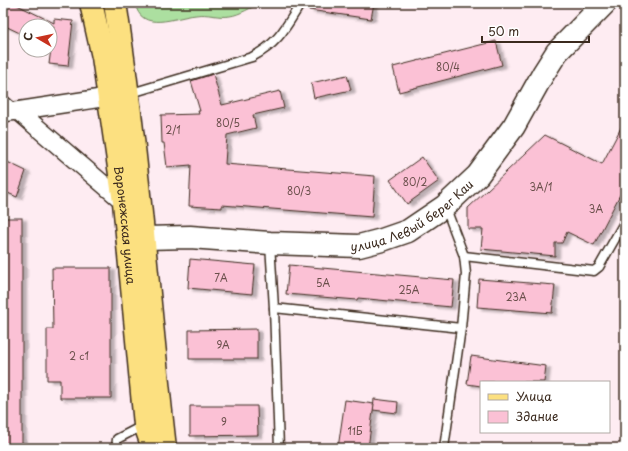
<svg xmlns="http://www.w3.org/2000/svg" width="628" height="451" viewBox="0 0 628 451" font-family="'Playpen Sans',sans-serif">
  <style>
    .green { fill: #acdfa0; stroke: #74845f }
    .building { fill: #fbc1d5; stroke: #3b2a1e; filter: url(#shadow) }
    .lines { fill: none; stroke-linecap: round; stroke-linejoin: round }
    .lane-casing { stroke: #3b2a1e; stroke-width: 11 }
    .street-casing { stroke: #3b2a1e; stroke-width: 20 }
    .secondary-casing { stroke: #3b2a1e; stroke-width: 25 }
    .primary-casing { stroke: #3b2a1e; stroke-width: 25 }
    .lane { stroke: #fff; stroke-width: 8 }
    .street { stroke: #fff; stroke-width: 17 }
    .secondary { stroke: #fff; stroke-width: 22 }
    .primary { stroke: #fce080; stroke-width: 22 }
    .rail { stroke: #3b2a1e; stroke-width: 3 }
    .labels { text-anchor: middle; dominant-baseline: central; stroke-width: 4; stroke-linejoin: round; paint-order: stroke }
    .number-label { font-size: 10px; fill: #6b504c }
    .street-label { font-size: 12px; fill: #3b2a1e; stroke: #fff }
  </style>
  <defs>
    <filter id="shadow"><feDropShadow dx="4.5" dy="2.5" stdDeviation="1" flood-color="#0004"/></filter>
  </defs>
  <rect width="100%" height="100%" fill="#feecf2"/>
  <filter id="ink" filterUnits="userSpaceOnUse"><feTurbulence type="fractalNoise" baseFrequency=".025" numOctaves="2"/><feDisplacementMap in="SourceGraphic" scale="8" xChannelSelector="R" yChannelSelector="G"/><feConvolveMatrix kernelMatrix="1 2 1 2 8 2 1 2 1" color-interpolation-filters="sRGB"/></filter>
  <g filter="url(#ink)">
    <path class="green" d="M135,3H261C252,7 239,15 230,16C219,18 207,13 196,15C175,17 141,34 135,3Z"/>
    <g class="building">
      <path d="M3,3H13L54,23V19L73,21L68,66L49,64L54,26H26V36L3,25Z"/>
      <path d="M309,3H374L371,19L309,10Z"/>
      <path d="M496,41L502,65L399,92L393,67Z"/>
      <path d="M213,74L222,105L280,91L284,108L253,115L256,128L227,135L225,164L375,176L372,217L222,205V208L189,206L191,165L167,167L164,143H162L161,115L199,114L198,111H200L191,81Z"/>
      <path d="M347,75L351,90L314,98L311,83Z"/>
      <path d="M625,120V185L594,245L567,232L562,243H555V256L481,249L483,229H468V208L545,135L602,164Z"/>
      <path d="M422,157L439,181L407,204L390,180Z"/>
      <path d="M3,160L26,171L17,197L3,191Z"/>
      <rect x="3" y="218" width="19" height="230"/>
      <path d="M190,259L255,265L252,294L188,288Z"/>
      <path d="M289,265L454,280L451,307L358,298L357,300L286,294Z"/>
      <path d="M52,268H111V398H60V380H47V329H53Z"/>
      <path d="M479,279L555,285L552,313L477,307Z"/>
      <path d="M257,329V359H189V330Z"/>
      <path d="M471,356L546,366L544,382H481V386L467,384Z"/>
      <path d="M374,399L398,402L397,413L373,410Z"/>
      <path d="M345,400L374,404L368,448H338Z"/>
      <path d="M190,406H257L258,435L190,436Z"/>
    </g>
    <g class="lines">
      <g class="lane-casing">
        <g id="lane">
          <path d="M128,94L252,57C278,44 286,27 301,3"/>
          <path d="M3,99L16,110"/>
          <path d="M270,244L274,308L279,448"/>
          <path d="M464,256L594,271L599,267L625,221"/>
          <path d="M274,308L461,328"/>
          <path d="M116,448L117,439L144,425"/>
          <path d="M444,448L461,328L466,274L464,256L445,206"/>
        </g>
      </g>
      <g class="street-casing">
        <g id="street">
          <path d="M18,111L124,202"/>
          <path d="M3,113L121,95"/>
        </g>
      </g>
      <g class="secondary-casing">
        <g id="secondary">
          <path id="s1" d="M128,241L144,238L190,237L270,243L359,246L382,240L408,231L445,206L478,175L514,126L543,74L557,52L605,3"/>
        </g>
      </g>
      <g class="primary-casing">
        <g id="primary">
          <path id="s2" d="M91,3L103,57L124,202L145,425L153,448"/>
          <path d="M115,3C138,151 148,300 165,448"/>
        </g>
      </g>
      <use href="#lane" class="lane"/>
      <use href="#street" class="street"/>
      <use href="#secondary" class="secondary"/>
      <use href="#primary" class="primary"/>
      <path class="rail" d="M624,448L625,441"/>
    </g>
  </g>
  <g class="labels">
    <g class="number-label">
      <text x="448" y="66">80/4</text>
      <text x="228" y="122">80/5</text>
      <text x="173" y="129">2/1</text>
      <text x="415" y="181">80/2</text>
      <text x="541" y="186">3А/1</text>
      <text x="299" y="190">80/3</text>
      <text x="596" y="208">3А</text>
      <text x="221" y="277">7А</text>
      <text x="323" y="282">5А</text>
      <text x="409" y="289">25А</text>
      <text x="516" y="296">23А</text>
      <text x="223" y="344">9А</text>
      <text x="79" y="355">2 с1</text>
      <text x="224" y="421">9</text>
      <text x="355" y="430">11Б</text>
    </g>
    <g class="street-label">
      <text stroke="none"><textPath href="#s1" startOffset="293">улица Левый берег Каи</textPath></text>
      <text stroke="none"><textPath href="#s2" startOffset="225">Воронежская улица</textPath></text>
    </g>
  </g>
  <rect width="628" height="451" fill="none" stroke="#fff" stroke-width="16"/>
  <rect x="8" y="8" width="612" height="435" fill="none" stroke="#3b2a1e" stroke-width="1.5" filter="url(#ink)"/>
  <rect x="480" y="381" width="130" height="52" fill="#ffffff" stroke="#b1aaa5"/>
  <rect x="488" y="394" width="20" height="6" fill="#fce080" stroke="#b1aaa5"/>
  <text x="516" y="401" font-size="12" fill="#3b2a1e">Улица</text>
  <rect x="488" y="411" width="20" height="12" fill="#fbc1d5" stroke="#b1aaa5"/>
  <text x="516" y="421" font-size="12" fill="#3b2a1e">Здание</text>
  <g transform="translate(38 38) rotate(279)"><circle r="19" fill="#ffffff" stroke="#b1aaa5"/>
  <path d="M0-3L7 15L0 10L-7 15Z" fill="#c8321e"/>
  <text y="-6" font-size="11" font-weight="bold" text-anchor="middle" fill="#3b2a1e">С</text>
  </g>
  <path d="M482 36v6h107v-6" fill="none" stroke="#3b2a1e" stroke-width="2"/>
  <text x="488" y="36" font-size="12" fill="#3b2a1e" stroke="#ffffff" stroke-width="3" paint-order="stroke">50 m</text>
</svg>
